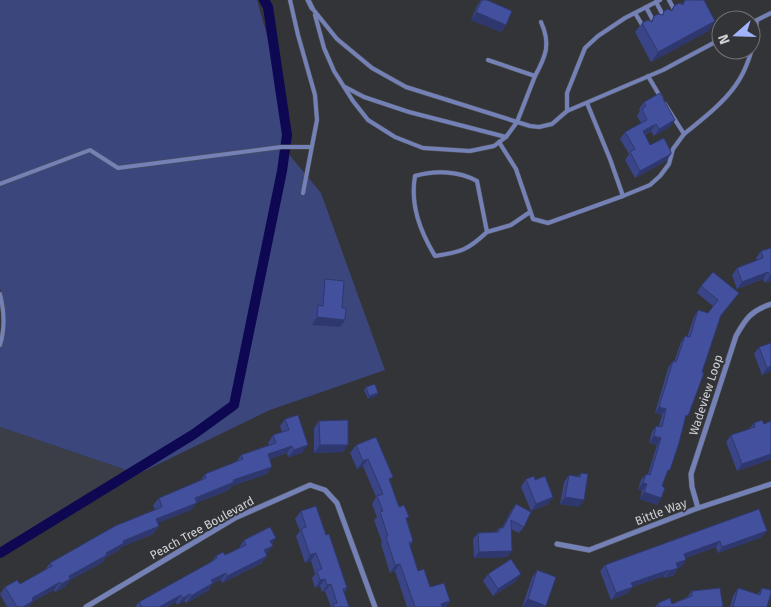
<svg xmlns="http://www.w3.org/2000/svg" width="771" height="607" viewBox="0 0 771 607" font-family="'Fira Sans',sans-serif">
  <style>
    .built { fill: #3b3d47 }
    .park { fill: #3b467d }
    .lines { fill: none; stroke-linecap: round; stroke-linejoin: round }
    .canal { stroke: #0e0752; stroke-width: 10 }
    .service-casing { stroke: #4f5054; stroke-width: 5 }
    .minor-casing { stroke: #4f5054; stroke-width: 6 }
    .service { stroke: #7481b7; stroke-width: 4 }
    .minor { stroke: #7481b7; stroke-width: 5 }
    .wall { fill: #3a4587 }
    .shaded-wall { fill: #2f386e }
    .building { fill: #43509d; stroke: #2f386e }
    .labels { text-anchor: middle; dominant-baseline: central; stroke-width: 4; stroke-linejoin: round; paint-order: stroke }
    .street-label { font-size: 12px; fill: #d0d1d4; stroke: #333438 }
  </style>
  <rect width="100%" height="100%" fill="#333438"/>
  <path class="built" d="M0,427L138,474L23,541L0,556Z"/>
  <path class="park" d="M0,0H257L284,95L282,146L321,193L385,370L270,410L138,474L0,427V334L5,308L0,288Z"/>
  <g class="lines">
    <path class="canal" d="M0,553L194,434L234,405L282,171L287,135L268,7L264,0"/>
    <g class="service-casing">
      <g id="service">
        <path d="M290,0L298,35L315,95L317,120L303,193"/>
        <path d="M669,0L675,11"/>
        <path d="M656,2L664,17"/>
        <path d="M646,7L654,22"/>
        <path d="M312,8L337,39L372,68L406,87L530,126L539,127L552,124L567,111L663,70L721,39"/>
        <path d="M635,13L644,28"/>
        <path d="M315,15L324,48L334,71L353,101L368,120L395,137L423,148L470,151L494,146L506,137L517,122L535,76L488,60"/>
        <path d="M751,23L771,13"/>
        <path d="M535,76C546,56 551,44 541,22"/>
        <path d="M648,76L661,98"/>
        <path d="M345,87L364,97L409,112L506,137"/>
        <path d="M567,111V93L585,48L598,36L625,18L660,0"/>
        <path d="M684,134C729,98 751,80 757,20"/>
        <path d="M499,142L516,169L533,219L548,223L623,196L610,159L587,103"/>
        <path d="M0,184L90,150L118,168L281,147H311"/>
        <path d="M623,196L650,185L660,176L669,164L673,149L684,134L665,104"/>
        <path d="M487,232C468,250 461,252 435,256C420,231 410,205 415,176C435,170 459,171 477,181L487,232L511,225L530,212"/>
        <path d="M0,294C4,310 5,329 0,345"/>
      </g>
    </g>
    <g class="minor-casing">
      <g id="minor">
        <path d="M308,0L312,8"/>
        <path d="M698,508L692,487L691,474L736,336C746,318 751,311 771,304"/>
        <path d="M557,544L589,550L698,508L771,484"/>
        <path d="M86,607L235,518L310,485L325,490L337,503L375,607"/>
      </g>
    </g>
    <use href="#service" class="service"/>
    <use href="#minor" class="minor"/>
  </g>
  <g class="wall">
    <path d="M481,0H487L506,25L501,32L471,20L477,6Z"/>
    <path d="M685,0L715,21L708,31L651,62L635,32L642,23L651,21L654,16L662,15L664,11L671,10L674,6L682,4Z"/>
    <path d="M644,102L670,127L654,136L651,131L645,135L650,145L671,154L666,161L635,178L625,160L629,154L620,139L625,132L641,123L637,116L640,111L639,109Z"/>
    <path d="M771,248V281L765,283L763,279L737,289L732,275L737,268L757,260L756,258L761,251Z"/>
    <path d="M325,279L340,327L312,325L313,313L319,305L320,286Z"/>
    <path d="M701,286L739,293L720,317L662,486L661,498L657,505L640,499L642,491L638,489L641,480L646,474H648L657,445L649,443L652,432L656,426H659L662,415L655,413L668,368L673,361L674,362L681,342L685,336L687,337L694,317L698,310L708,313L713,306L697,293Z"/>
    <path d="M759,347L771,371L762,375L754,354Z"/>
    <path d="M366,387L378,393L376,396L368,399L364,390Z"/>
    <path d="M285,419L302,453L288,457L287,453L270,459L267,474L231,486L229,490L196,503L191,510L157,523L159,526L153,534L121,547L119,550L105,558L102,563L70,580L65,587L55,592L54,590L32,602L29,607H7L0,594L5,587L20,584L45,570L50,563L155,510L153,505L159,498L200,481L205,474L236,462L241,455L269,445L268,443L273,435L282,432L280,426Z"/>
    <path d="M319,421L343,452L314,453V428Z"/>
    <path d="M771,421V459L737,471L726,442L731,435L749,429L754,423L764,424Z"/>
    <path d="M356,445L390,482L399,507L406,520L413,541L410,546L418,571L430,587L450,601L446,607H407L395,571L390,573L381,544L382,542L374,520L377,517L372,504L376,497L363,466L357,469L350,453Z"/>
    <path d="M581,473L584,500L579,507L560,504L564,482L569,475L578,476Z"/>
    <path d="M526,479L548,504L531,511L521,487Z"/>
    <path d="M516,504L524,527L519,533L511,529L512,551L507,557L474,558L473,539L478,533L496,532L499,528H502L511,511Z"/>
    <path d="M759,509L762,537L718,553L716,547L686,558V560L682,566L678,568L674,575L665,578L664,576L632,587L628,593L611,600L600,571L605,565Z"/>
    <path d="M301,511L326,535L347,588L344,592L349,607H331L325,591L322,592L320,586L315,588L312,578L315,574L311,561L305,563L296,536L300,531L295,519Z"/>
    <path d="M244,540L272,544L267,553L266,554L262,563L222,583L221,580L212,584L208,591L186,603L184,601L177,605L176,602L167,607H135L139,602L211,562L216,556L225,555L239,548Z"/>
    <path d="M537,570L546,606L545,607H522L532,578Z"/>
    <path d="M488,574L516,581L493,596L483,581Z"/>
    <path d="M738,588L758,594L762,588L767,607H730L733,596Z"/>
    <path d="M692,591L723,607H655L658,603L672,604L687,597Z"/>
  </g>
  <g class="shaded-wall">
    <path d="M476,12L506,25L501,32L471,20Z"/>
    <path d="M715,21L708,31L651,62L658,52Z"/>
    <path d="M675,120L670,127L654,136L659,129Z"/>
    <path d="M656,124L651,131L638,138L643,131Z"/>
    <path d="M671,154L666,161L635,178L640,171Z"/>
    <path d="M768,272L763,279L737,289L742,282Z"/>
    <path d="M771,275V281L765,283L770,276Z"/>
    <path d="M317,317L345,320L340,327L312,325Z"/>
    <path d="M771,366V371L762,375L767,368Z"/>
    <path d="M378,393L376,396L368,399L369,396Z"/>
    <path d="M659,407L666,409L662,415L655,413Z"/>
    <path d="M654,436L661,438L657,445L649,443Z"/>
    <path d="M308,445L302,453L288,457L294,450Z"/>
    <path d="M320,445H348L343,452L314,453Z"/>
    <path d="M292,446L287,453L263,461L268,454Z"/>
    <path d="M771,454V459L737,471L742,464Z"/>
    <path d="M368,459L363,466L357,469L363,461Z"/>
    <path d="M272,467L267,474L231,486L229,490L196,503L191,510L150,526L156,519L233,480Z"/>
    <path d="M643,483L647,484L642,491L638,489Z"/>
    <path d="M644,492L661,498L657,505L640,499Z"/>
    <path d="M553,497L548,504L531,511L536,504Z"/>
    <path d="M565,497L584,500L579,507L560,504Z"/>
    <path d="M159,526L153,534L121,547L119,550L105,558L102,563L70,580L65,587L55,592L61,584L69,576L106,553L123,541Z"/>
    <path d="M767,531L762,537L718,553L722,547Z"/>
    <path d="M276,538L271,546L270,541Z"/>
    <path d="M720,541L716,547L680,560L684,554Z"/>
    <path d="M273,546L267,553L259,558L264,550Z"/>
    <path d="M512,551L507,557L474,558L479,552Z"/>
    <path d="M316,553L311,561L305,563L310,555Z"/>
    <path d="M267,556L262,563L222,583L227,576Z"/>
    <path d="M686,560L682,566L672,570L676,563Z"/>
    <path d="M400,564L395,571L390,573L395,565Z"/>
    <path d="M678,568L674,575L665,578L669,571Z"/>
    <path d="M669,570L664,576L632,587L628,593L611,600L616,593L631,583Z"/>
    <path d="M226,573L221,580L212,584L208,591L186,603L191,596L211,580Z"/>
    <path d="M521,574L516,581L493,596L498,589Z"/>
    <path d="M325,579L320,586L315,588L320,580Z"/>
    <path d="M60,582L54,590L32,602L29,607H23L32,598Z"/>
    <path d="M331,584L325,591L322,592L327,585Z"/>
    <path d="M190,594L184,601L177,605L183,598Z"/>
    <path d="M181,595L176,602L167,607H159Z"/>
    <path d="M528,599L546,606L545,607H522Z"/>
    <path d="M450,601L446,607H439L441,604Z"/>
  </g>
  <g class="building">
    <path d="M482,0H487L512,11L506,25L476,12Z"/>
    <path d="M685,0H704L715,21L658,52L642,23L648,20L652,22L654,16L658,14L663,15L664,11L668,9L672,11L674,6L679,3L683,5Z"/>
    <path d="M660,93L675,120L659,129L656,124L643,131L650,145L664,138L671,152V154L640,171L630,152L635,149L625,132L647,120L642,109L646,106L644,102Z"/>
    <path d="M771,248V275L770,276L768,272L742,282L737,268L763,258L761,251Z"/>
    <path d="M713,272L739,293L721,315L702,372L704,373L688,416L686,415L679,443L670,470H668L662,486L665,488L661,498L644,492L647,484L643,483L646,474L650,475L661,438L654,436L656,426L662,427L666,409L659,407L673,361L676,362L685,336L690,337L698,310L708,313L718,300L701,286Z"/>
    <path d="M325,279L344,281L342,308H346L345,320L317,317L318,305L323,306Z"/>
    <path d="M771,343V366L767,368L759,347Z"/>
    <path d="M375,384L378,393L369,396L366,387Z"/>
    <path d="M298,415L308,445L294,450L292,446L268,454L272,467L233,480L234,482L195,498L197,503L156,519L159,526L123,541L124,543L106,553L107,555L69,576L70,579L61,584L60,582L32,598L33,601L23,607H17L5,587L17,580L20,584L52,566L50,563L115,526L162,507L159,498L206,478L205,474L243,459L241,455L276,443L273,435L289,430L285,419Z"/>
    <path d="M348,420V445H320L319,421Z"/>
    <path d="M762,420L764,424L771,421V454L742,464L731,435L755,427L754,423Z"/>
    <path d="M376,437L393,477L389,479L399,507L404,505L409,517L406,518L413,541L409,543L418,571L424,569L430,587L444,583L450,601L441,604L442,607H415L400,564L395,565L386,537L388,536L380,512L383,511L377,496L383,494L368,459L363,461L356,445Z"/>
    <path d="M581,473L588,474L584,500L565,497L569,475L580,477Z"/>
    <path d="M534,476L535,480L545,476L553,497L536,504L526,479Z"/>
    <path d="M516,504L531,512L524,527L511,520L512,551L479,552L478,533L499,532V528H503Z"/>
    <path d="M316,506L326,535L329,534L347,588L343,589L349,607H334L333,604L337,603L331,584L327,585L325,579L320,580L317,571L322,569L316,553L310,555L301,529L306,527L301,511Z"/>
    <path d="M759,509L767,531L722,547L720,541L684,554L686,560L676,563L678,568L669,571V570L631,583L633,587L616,593L605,565Z"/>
    <path d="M270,527L276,538L270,541L273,546L264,550L267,556L227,576L226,573L211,580L213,583L191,596L190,594L183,598L181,595L159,607H142L139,602L211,562L217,558L216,556L223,552L225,555L246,545L244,540Z"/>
    <path d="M511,559L521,574L498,589L488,574Z"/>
    <path d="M537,570L556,577L546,606L528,599Z"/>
    <path d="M720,588L723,607H659L658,603L670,598L672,604L692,596V591Z"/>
    <path d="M738,588L760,595L762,588L771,590V593L767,607H733Z"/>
  </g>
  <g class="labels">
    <g class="street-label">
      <text transform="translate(706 395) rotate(-72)">Wadeview Loop</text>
      <text transform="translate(661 512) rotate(-21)">Bittle Way</text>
      <text transform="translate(202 528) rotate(-29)">Peach Tree Boulevard</text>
    </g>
  </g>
  <g transform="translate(736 35) rotate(250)"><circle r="24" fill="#333438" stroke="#727376"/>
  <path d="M0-4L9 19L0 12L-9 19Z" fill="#a0b3fd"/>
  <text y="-8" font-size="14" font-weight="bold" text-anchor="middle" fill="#d0d1d4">N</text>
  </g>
</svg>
